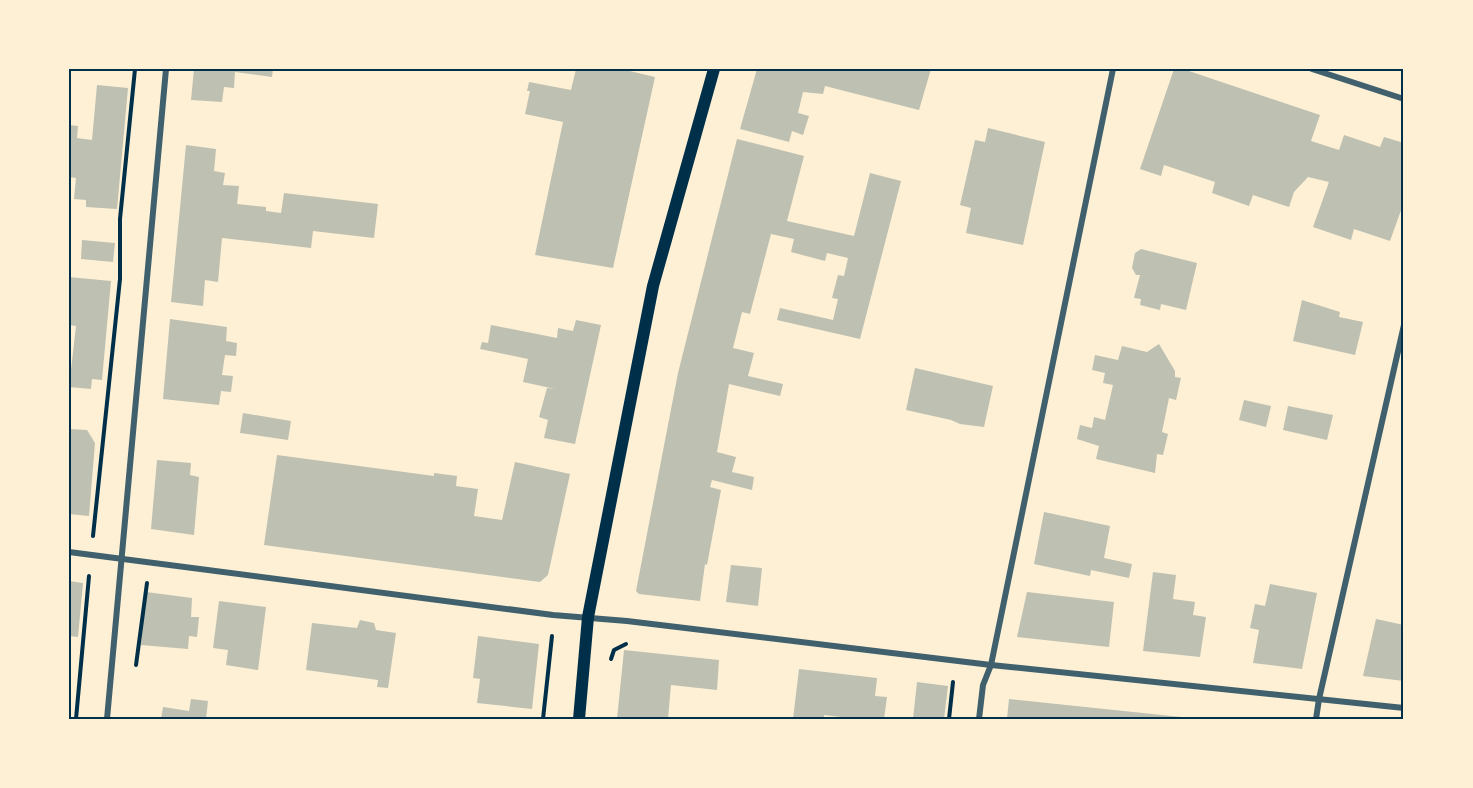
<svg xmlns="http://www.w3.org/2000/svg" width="1473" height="788" viewBox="0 0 1473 788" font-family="'Alegreya Sans',sans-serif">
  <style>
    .building { fill: #bec0b2 }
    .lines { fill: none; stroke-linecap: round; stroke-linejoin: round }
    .path { stroke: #003049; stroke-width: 4 }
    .minor { stroke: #3f606c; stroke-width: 6 }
    .secondary { stroke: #003049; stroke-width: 12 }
    .neatline { fill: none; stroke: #003049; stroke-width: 2 }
  </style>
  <rect width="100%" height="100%" fill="#fdf0d5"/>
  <g class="building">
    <path d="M194,69H273L272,77L235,72L234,88L224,87L222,102L191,100Z"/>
    <path d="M576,69H621L655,77L613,268L535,255L563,122L525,114L530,91H527L529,82L571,90Z"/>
    <path d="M757,69H931L919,110L825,86L823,94L803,92L798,113L809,116L803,135L792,131L789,142L740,129Z"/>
    <path d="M1174,69H1183L1320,115L1311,141L1339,150L1344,135L1380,147L1384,137L1404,143V202L1390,241L1354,229L1351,240L1313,227L1329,182L1308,177L1294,192L1289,207L1253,195L1249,206L1212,193L1215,182L1164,165L1161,176L1140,169Z"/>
    <path d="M97,85L128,88L117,209L86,207V200L74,199L76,178L69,177V125L78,126L77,138L92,140Z"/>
    <path d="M988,128L1045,142L1023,245L966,233L971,208L960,205L975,140L985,142Z"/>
    <path d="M737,139L804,156L787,221L854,236L870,173L901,181L860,339L777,320L780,308L833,320L838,299L832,298L838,275L844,276L848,258L827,253L825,261L791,252L794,239L771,234L750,314L742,312L733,348L754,353L748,376L783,384L780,396L729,384L717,452L736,457L732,472L754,477L752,490L712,480L710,487L721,490L707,565L705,564L700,601L639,594L636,591L678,373Z"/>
    <path d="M186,145L216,149L214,171L225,173L223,185L239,186L237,204L266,207V211L281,213L284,193L378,204L374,238L313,231L311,248L222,238L218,282L205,280L203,306L171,302Z"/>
    <path d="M82,240L115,243L113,262L81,259Z"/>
    <path d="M1141,249L1197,263L1186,310L1161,304L1160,310L1140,305L1141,299L1134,298L1140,275H1136L1132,268L1135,253Z"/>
    <path d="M69,277L111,281L102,380L92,379L91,389L69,387L76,326L69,325Z"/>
    <path d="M1302,300L1340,312L1339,317L1363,322L1355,355L1293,341Z"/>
    <path d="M170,319L227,327L226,341L237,343L236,356L225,355L222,375L233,376L231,392L221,391L219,405L163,399Z"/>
    <path d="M576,320L601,325L575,444L544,438L548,420L539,417L547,388L555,389L523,382L528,359L480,349L482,342L488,343L491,325L557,338L558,328L573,331Z"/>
    <path d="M1159,344L1175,371V377L1181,378L1176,400L1169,398L1162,432L1168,434L1163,455L1157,454L1155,473L1096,459L1099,446L1077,439L1080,425L1092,428L1094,417L1105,420L1113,385L1103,383L1105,373L1092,370L1095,355L1118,360L1122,346L1147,352Z"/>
    <path d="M915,368L993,386L984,427L960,424L951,420L906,410Z"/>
    <path d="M1244,400L1271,406L1266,427L1239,420Z"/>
    <path d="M1288,406L1333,415L1327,440L1283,430Z"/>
    <path d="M243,413L291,421L288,440L240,433Z"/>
    <path d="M69,429L87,430L95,443L89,516L69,514Z"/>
    <path d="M277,455L434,476V473L457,476L456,486L478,489L474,516L502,520L515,462L570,474L548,575L540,582L264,545Z"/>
    <path d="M157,460L191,463L190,475L199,477L194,535L151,529Z"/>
    <path d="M1044,512L1110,526L1104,558L1132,564L1129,578L1091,570L1090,576L1034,564Z"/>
    <path d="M731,565L762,568L758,606L726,602Z"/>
    <path d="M1153,572L1176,575L1173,599L1195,602L1193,615L1206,617L1200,657L1143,651Z"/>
    <path d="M69,581L83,583L78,637L69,636Z"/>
    <path d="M1270,584L1317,593L1302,669L1253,663L1259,630L1250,628L1255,604L1265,606Z"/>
    <path d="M146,592L192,598L191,617H199L197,637L189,636L188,649L141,645Z"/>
    <path d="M1027,592L1114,602L1109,647L1017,637Z"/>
    <path d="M219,601L266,607L258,670L226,665L228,650L213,648Z"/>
    <path d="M1376,619L1404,625V681L1363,676Z"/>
    <path d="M360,620L374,623L376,630L396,633L388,688L377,687L378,680L306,670L312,623L357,628Z"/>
    <path d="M478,636L539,644L532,709L477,703L480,679L473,678Z"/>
    <path d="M624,650L719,660L717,690L671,685L668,719H617Z"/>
    <path d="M799,669L877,678L875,696L887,697L884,719H841V717L824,715V719H793Z"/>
    <path d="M917,682L948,686L944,719H913Z"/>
    <path d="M191,699L208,701L206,719H161L163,707L189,711Z"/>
    <path d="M1009,699L1181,717V719H1007Z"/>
  </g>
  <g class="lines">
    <g class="path">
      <path d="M93,536L120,279V219L135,69"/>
      <path d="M611,659L614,650L626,644"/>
      <path d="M136,665L147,583"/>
      <path d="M76,719L89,576"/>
      <path d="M543,719L552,636"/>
      <path d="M949,719L953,682"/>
    </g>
    <g class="minor">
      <path d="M1312,69L1404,99"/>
      <path d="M69,552L553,615L627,621L991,665L1404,708"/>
      <path d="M107,719L166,69"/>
      <path d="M979,719L983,685L991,665L1113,69"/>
      <path d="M1316,719L1319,699L1404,325"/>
    </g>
    <path class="secondary" d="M579,719L588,617L653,286L714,69"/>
  </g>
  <rect width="1473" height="788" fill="none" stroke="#fdf0d5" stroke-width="141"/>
  <rect x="70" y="70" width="1332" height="648" class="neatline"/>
</svg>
